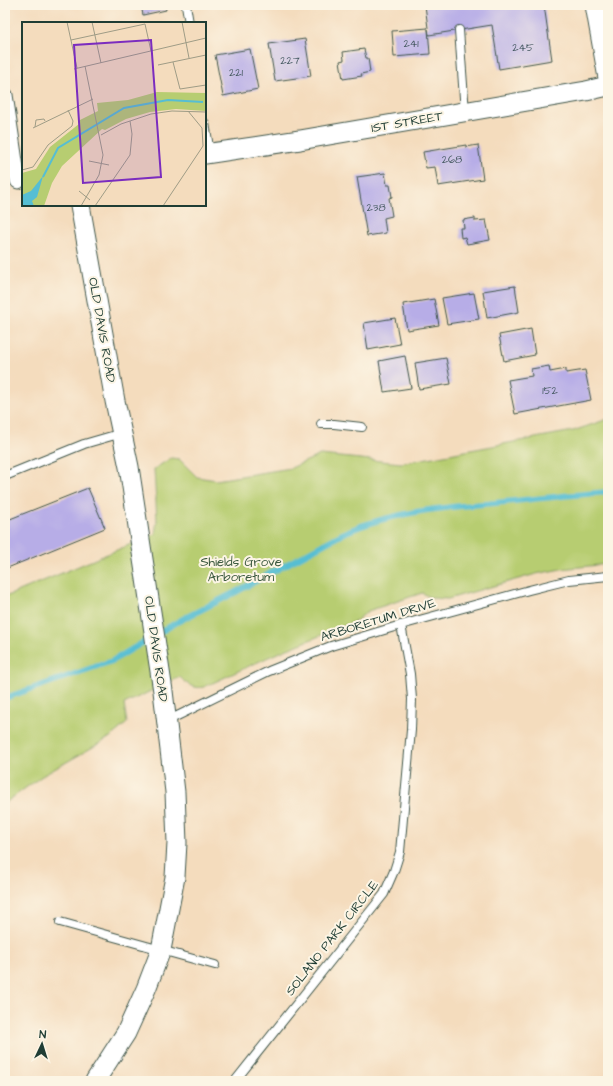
<svg xmlns="http://www.w3.org/2000/svg" width="613" height="1086" viewBox="0 0 613 1086" font-family="'Architects Daughter',sans-serif">
  <style>
    .green { fill: #b7cd71; stroke: #6b8552 }
    .lines { fill: none; stroke-linecap: round; stroke-linejoin: round }
    .stream { stroke: #56bed3; stroke-width: 6 }
    .building { fill: #b7ade7 }
    .service-casing { stroke: #3f5549; stroke-width: 10 }
    .minor-casing { stroke: #3f5549; stroke-width: 17 }
    .tertiary-casing { stroke: #3f5549; stroke-width: 21 }
    .service { stroke: #fff; stroke-width: 8 }
    .minor { stroke: #fff; stroke-width: 15 }
    .tertiary { stroke: #fff; stroke-width: 19 }
    .labels { text-anchor: middle; dominant-baseline: central; stroke-width: 4; stroke-linejoin: round; paint-order: stroke }
    .number-label { font-size: 11px; fill: #455961 }
    .street-label { font-size: 13px; fill: #1f3d34; stroke: #fcf5e5 }
    .park-label { font-size: 13px; fill: #3d5a40; stroke: #fcf5e5 }
    .inset-river { fill: none; stroke: #56bed3; stroke-width: 2 }
    .inset-road { fill: none; stroke: #9f9c86; stroke-width: 1 }
    .view { fill: #7b2cbf; fill-opacity: 0.15; stroke: #7b2cbf; stroke-width: 2 }
    .inset-edge { fill: none; stroke: #1f3d34; stroke-width: 2 }
  </style>
  <rect width="100%" height="100%" fill="#fcf5e5"/>
  <filter id="ink" filterUnits="userSpaceOnUse"><feTurbulence type="fractalNoise" baseFrequency=".025" numOctaves="2"/><feDisplacementMap in="SourceGraphic" scale="8" xChannelSelector="R" yChannelSelector="G"/><feConvolveMatrix kernelMatrix="1 2 1 2 8 2 1 2 1" color-interpolation-filters="sRGB"/></filter>
  <filter id="wash" filterUnits="userSpaceOnUse"><feTurbulence type="fractalNoise" baseFrequency=".012" numOctaves="4" result="noise"/><feDisplacementMap in="SourceGraphic" scale="16" xChannelSelector="R" yChannelSelector="G"/><feGaussianBlur stdDeviation="0.9" result="paint"/><feColorMatrix in="noise" values="0 0 0 0 0 0 0 0 0 0 0 0 0 0 0 0 0 1.4 0 .05"/><feComposite in="paint" operator="in"/></filter>
  <g filter="url(#wash)">
    <rect width="100%" height="100%" fill="#f4dcbd"/>
    <path class="green" d="M608,419V564L561,569L536,574L448,599L431,598L422,593L368,611L356,621L273,655L204,687C194,689 187,685 180,677L124,704L127,723L109,738L42,776L5,803V597L155,534L157,521L154,469L171,458L179,459L197,477L216,480L291,468L320,455L401,463L573,431Z"/>
    <g class="lines">
      <path class="stream" d="M5,698L112,661L179,621L236,592L346,532C392,512 445,507 495,503C533,499 570,495 608,492"/>
    </g>
    <g id="blocks">
      <g class="building">
        <path d="M141,5H165L166,10L143,15Z"/>
        <path d="M425,5H544L552,60L499,69L492,25L429,35L428,29L430,54L394,57L392,31L428,28Z"/>
        <path d="M305,39L311,76L275,81L269,44Z"/>
        <path d="M250,49L258,89L223,96L215,55Z"/>
        <path d="M364,49L366,58H368L370,72L361,74L362,76L343,79L340,61L344,60L343,52Z"/>
        <path d="M466,145V147L478,145L483,179L438,186L435,167L426,168L423,152Z"/>
        <path d="M385,173L387,185H390L392,197L389,198L392,216L384,218L386,233L367,236L357,177Z"/>
        <path d="M475,218V221L486,220L490,240L467,244L465,237L461,238L460,228H464L463,220Z"/>
        <path d="M515,286L519,312L487,318L483,291Z"/>
        <path d="M474,293L479,319L447,324L442,298Z"/>
        <path d="M434,299L439,325L407,330L403,304Z"/>
        <path d="M395,318L400,344L368,350L364,323Z"/>
        <path d="M531,329L535,355L504,361L499,335Z"/>
        <path d="M405,356L411,388L384,392L379,361Z"/>
        <path d="M446,358L451,384L419,389L415,363Z"/>
        <path d="M549,366L550,372L566,369V373L585,370L591,400L515,414L508,380L532,376L531,369Z"/>
        <path d="M88,488L105,528L5,569V521Z"/>
      </g>
    </g>
  </g>
  <g filter="url(#ink)">
    <use href="#blocks" fill-opacity="0" stroke="#3f5549" stroke-width="1"/>
    <g class="lines">
      <g class="service-casing">
        <g id="service">
          <path d="M186,5L189,23"/>
          <path d="M459,30L465,112"/>
          <path d="M205,123L210,153"/>
          <path d="M321,424H334L362,427"/>
          <path d="M5,476L84,444L122,433"/>
          <path d="M167,721L269,671L331,646L401,625L529,590L569,580L608,576"/>
          <path d="M60,922L215,965"/>
          <path d="M235,1081L384,894L394,871L400,852L411,730L412,699L410,674L401,625"/>
        </g>
      </g>
      <g class="minor-casing">
        <path id="minor" d="M5,95L18,181"/>
      </g>
      <g class="tertiary-casing">
        <g id="tertiary">
          <path d="M595,5L608,78"/>
          <path d="M205,154L300,140L586,91L608,86"/>
          <path d="M80,205L115,401L129,467L163,691L175,792L177,843L175,877L161,950L146,989L126,1033L95,1081"/>
        </g>
      </g>
      <use href="#service" class="service"/>
      <use href="#minor" class="minor"/>
      <use href="#tertiary" class="tertiary"/>
    </g>
  </g>
  <g class="labels">
    <g class="number-label">
      <text x="411" y="43">241</text>
      <text x="523" y="47">245</text>
      <text x="290" y="60">227</text>
      <text x="236" y="72">221</text>
      <text x="452" y="159">268</text>
      <text x="376" y="207">238</text>
      <text x="550" y="390">152</text>
    </g>
    <g class="street-label">
      <text transform="translate(407 122) rotate(-10)">1ST STREET</text>
      <text transform="translate(102 330) rotate(80)">OLD DAVIS ROAD</text>
      <text transform="translate(378 620) rotate(-17)">ARBORETUM DRIVE</text>
      <text transform="translate(156 649) rotate(82)">OLD DAVIS ROAD</text>
      <text transform="translate(332 938) rotate(-52)">SOLANO PARK CIRCLE</text>
    </g>
    <g class="park-label">
      <text x="241" y="562">Shields Grove<tspan x="241" dy="15">Arboretum</tspan></text>
    </g>
  </g>
  <g transform="translate(22 22)">
    <rect width="184" height="184" fill="#f4dcbd"/>
    <path d="M135,70L184,71V89L154,87L128,90L104,97L83,108L80,107L40,144L30,161L22,184H0V151L14,147L28,125L57,102L56,99L76,89L75,81L106,78Z" fill="#b7cd71"/>
    <path d="M21,154L15,175L10,179L12,184H0V173L9,169Z" fill="#56bed3"/>
    <path class="inset-river" d="M21,155L36,126L102,86L146,78L181,80"/>
    <path class="inset-road" d="M45,0L55,46M70,0L79,41M160,0L167,36M123,2L129,29M49,18L123,2M151,40L158,67L184,63M136,43L184,33M52,47L184,16M13,105L14,98L22,97L23,99M11,106L71,77M79,113L99,102L129,92L150,89L184,90M67,139L87,143M0,148L11,145L26,123L50,104L51,99L46,88M57,169L68,178M59,184L77,153L81,133L63,44M73,184L108,133L110,112L108,99M141,184L181,124L180,106L166,89"/>
    <path class="view" d="M129,18L139,155L61,161L52,23Z"/>
    <rect width="184" height="184" class="inset-edge"/>
  </g>
  <rect width="613" height="1086" fill="none" stroke="#fcf5e5" stroke-width="20"/>
  <g transform="translate(42 1044) rotate(4)" stroke="#fcf5e5" stroke-width="3" paint-order="stroke">
  <path d="M0-3L7 15L0 10L-7 15Z" fill="#1f3d34"/>
  <text y="-6" font-size="11" font-weight="bold" text-anchor="middle" fill="#1f3d34">N</text>
  </g>
</svg>
